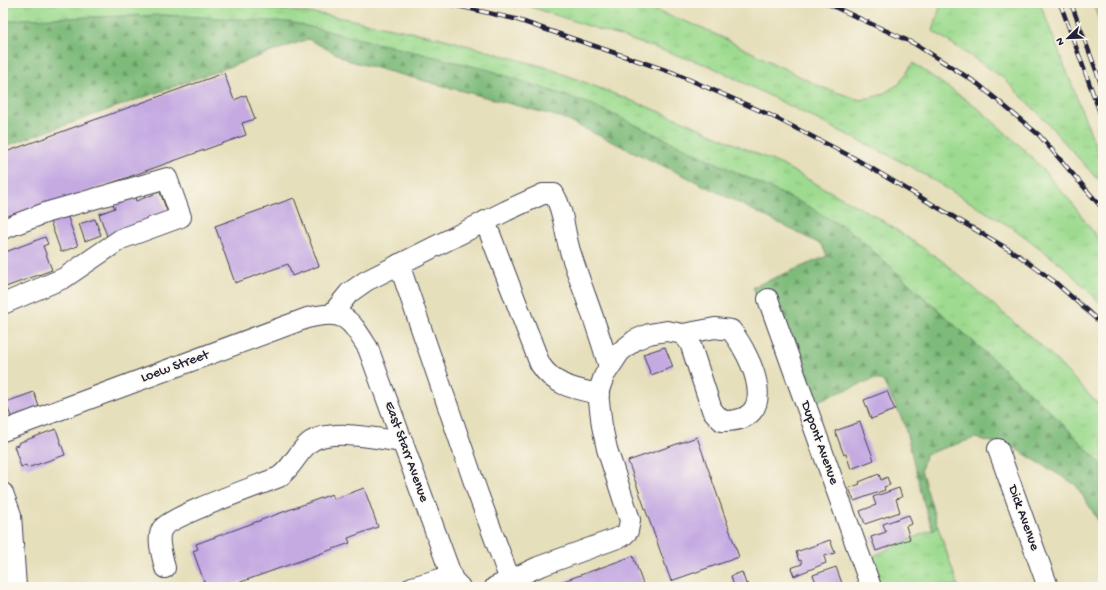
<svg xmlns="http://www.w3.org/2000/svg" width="1106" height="590" viewBox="0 0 1106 590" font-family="'Gochi Hand',sans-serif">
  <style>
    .grass { fill: url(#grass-tufts); stroke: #607e66 }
    .forest { fill: url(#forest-firs); stroke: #506e5a }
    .building { fill: #c5aae2 }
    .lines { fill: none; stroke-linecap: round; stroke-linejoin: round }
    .minor-casing { stroke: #3f3e4e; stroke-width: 22 }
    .minor { stroke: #fff; stroke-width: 20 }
    .rail-casing { stroke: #22223b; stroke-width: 4.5 }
    .rail { stroke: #fbf7ec; stroke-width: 3; stroke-dasharray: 9; stroke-linecap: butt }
    .labels { text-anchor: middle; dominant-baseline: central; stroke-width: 3; stroke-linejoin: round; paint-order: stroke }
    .street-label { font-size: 14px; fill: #22223b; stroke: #fbf7ec }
  </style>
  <defs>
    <pattern id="grass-tufts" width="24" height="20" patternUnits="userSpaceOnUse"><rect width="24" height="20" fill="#9edb90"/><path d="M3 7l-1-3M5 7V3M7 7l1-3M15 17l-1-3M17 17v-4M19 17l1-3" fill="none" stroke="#88bc7d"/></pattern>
    <pattern id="forest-firs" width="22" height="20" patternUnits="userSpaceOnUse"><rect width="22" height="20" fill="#7ebb7a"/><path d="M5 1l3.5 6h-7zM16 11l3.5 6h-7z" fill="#679865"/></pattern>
  </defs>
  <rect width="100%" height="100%" fill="#fbf7ec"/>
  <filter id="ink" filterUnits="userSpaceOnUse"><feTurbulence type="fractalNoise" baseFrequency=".025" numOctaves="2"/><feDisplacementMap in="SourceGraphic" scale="8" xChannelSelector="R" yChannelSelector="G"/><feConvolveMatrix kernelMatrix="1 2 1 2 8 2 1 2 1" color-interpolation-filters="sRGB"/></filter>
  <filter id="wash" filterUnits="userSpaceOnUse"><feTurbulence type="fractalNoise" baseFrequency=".012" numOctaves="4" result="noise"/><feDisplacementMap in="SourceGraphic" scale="16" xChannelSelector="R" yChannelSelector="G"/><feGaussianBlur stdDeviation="0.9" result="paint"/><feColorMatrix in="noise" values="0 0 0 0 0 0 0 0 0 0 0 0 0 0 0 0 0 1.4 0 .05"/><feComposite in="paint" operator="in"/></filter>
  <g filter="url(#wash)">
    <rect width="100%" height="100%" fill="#e6dfbb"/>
    <g class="grass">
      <path d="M3,3H222L327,15L441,38L548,68L681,120L782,165L880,219L941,260L1045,349L1102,408L1103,466L1053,414L853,233L489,70L166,15L23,19L3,22Z"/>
      <path d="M519,3H635L703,28L821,87L860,100L881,95L899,84L913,63L979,109L1028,153L1071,202L1103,245V306L1062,265L1016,230L910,166L710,66Z"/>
      <path d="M941,3H1040L1103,165V177L1097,179L1044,119L1002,77L933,31Z"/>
      <path d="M1093,3H1103V31Z"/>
      <path d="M938,527L958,586L882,587L871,557Z"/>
    </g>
    <path class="forest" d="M166,15L290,22L489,70L593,105L808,206L853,233L1053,414L1102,465L1103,528L1076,485L1013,447L975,438L926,454L921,470L938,527L933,531L924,504L904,423L883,381L874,379L812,403H799L753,287L827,256L822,245L693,180L560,117L350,61L308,39L3,147V22L23,19Z"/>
    <g id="blocks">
      <g class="building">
        <path d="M224,73L234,100L246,95L255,119L242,123L246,135L3,222V153Z"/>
        <path d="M160,192L168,214L107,236L99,214L115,208L112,203L134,195L136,201Z"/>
        <path d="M294,198L319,266L292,276L288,264L235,283L215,226Z"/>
        <path d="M67,215L78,246L61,252L50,221Z"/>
        <path d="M95,219L101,235L85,241L79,224Z"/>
        <path d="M45,237L48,244L43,246L52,270L3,288V253Z"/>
        <path d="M665,347L673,367L651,375L643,354Z"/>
        <path d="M887,391L895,410L871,419L864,400Z"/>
        <path d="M34,392L39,407L11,417L6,402Z"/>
        <path d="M860,422L874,460L851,469L846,454L844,455L835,431Z"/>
        <path d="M56,429L65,455L27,468L26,465L21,467L14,446L19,445L18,443Z"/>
        <path d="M697,437L739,557L671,581L628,461Z"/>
        <path d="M879,474L881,480L887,477L890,485L884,487L885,490L854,501L849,488L860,484L859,482Z"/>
        <path d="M364,488L378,527L348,538L350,543L227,587H206L193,551L198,549L196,544L332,494L334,499Z"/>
        <path d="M899,488L902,497L896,499L900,512L865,524L860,511L876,505L873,497Z"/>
        <path d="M909,515L912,524L906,526L910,539L876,551L871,537L886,532L883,524Z"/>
        <path d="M830,540L835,553L824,556L826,563L794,576L791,568L802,564L801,560L799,561L796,552Z"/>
        <path d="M633,556L644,587H547Z"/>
        <path d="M836,567L843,586L818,587L813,575Z"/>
        <path d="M742,572L746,584L748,583L749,587H734L731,576Z"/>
      </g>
    </g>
  </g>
  <g filter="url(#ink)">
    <use href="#blocks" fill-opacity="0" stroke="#3f3e4e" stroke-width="1"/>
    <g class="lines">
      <g class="minor-casing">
        <g id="minor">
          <path d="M485,221L540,364C554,386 575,389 599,394"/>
          <path d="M3,229L48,212L167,178L181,217L121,239L64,278L3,304"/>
          <path d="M399,264L477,491L510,580"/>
          <path d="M768,299L871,587"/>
          <path d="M332,314L349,293L366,281L506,211L543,194H554C565,213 564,234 571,254C583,292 599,329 609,368"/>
          <path d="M3,431L307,318C345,309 349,318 368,348L453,580L460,587"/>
          <path d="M998,449L1048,587"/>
          <path d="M3,493L11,515L16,587"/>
          <path d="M165,568C163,558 156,539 162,529C170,516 260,485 279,477C292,468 297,453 309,443C329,427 379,439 403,442"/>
          <path d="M412,587L444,578L453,580"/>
          <path d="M495,587L538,567L623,536L628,531L630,520L607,449L602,426L598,393L604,376L620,352L635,340L649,334L667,331L683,334L715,328L731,330C752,357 783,423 722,421L712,410L690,343L683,334"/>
        </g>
      </g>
      <use href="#minor" class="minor"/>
      <g class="rail-casing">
        <g id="rail">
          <path d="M445,3L515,19L674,73L770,115L854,158L1018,255L1055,282L1103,325"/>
          <path d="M826,3L915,44L978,84L1039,135L1103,209"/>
          <path d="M1060,3L1103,121"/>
          <path d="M1071,3L1103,89"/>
        </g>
      </g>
      <use href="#rail" class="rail"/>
    </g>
  </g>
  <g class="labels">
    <g class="street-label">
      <text transform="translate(175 367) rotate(-20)">Loew Street</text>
      <text transform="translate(819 443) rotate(70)">Dupont Avenue</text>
      <text transform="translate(406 452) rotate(70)">East Starr Avenue</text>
      <text transform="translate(1023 518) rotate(70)">Dick Avenue</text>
    </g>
  </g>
  <rect width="1106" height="590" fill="none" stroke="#fbf7ec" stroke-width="16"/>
  <g transform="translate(1068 38) rotate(247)" stroke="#fbf7ec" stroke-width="3" paint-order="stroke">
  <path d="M0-3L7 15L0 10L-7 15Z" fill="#22223b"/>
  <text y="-6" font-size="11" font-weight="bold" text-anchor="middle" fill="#22223b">N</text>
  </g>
</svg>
